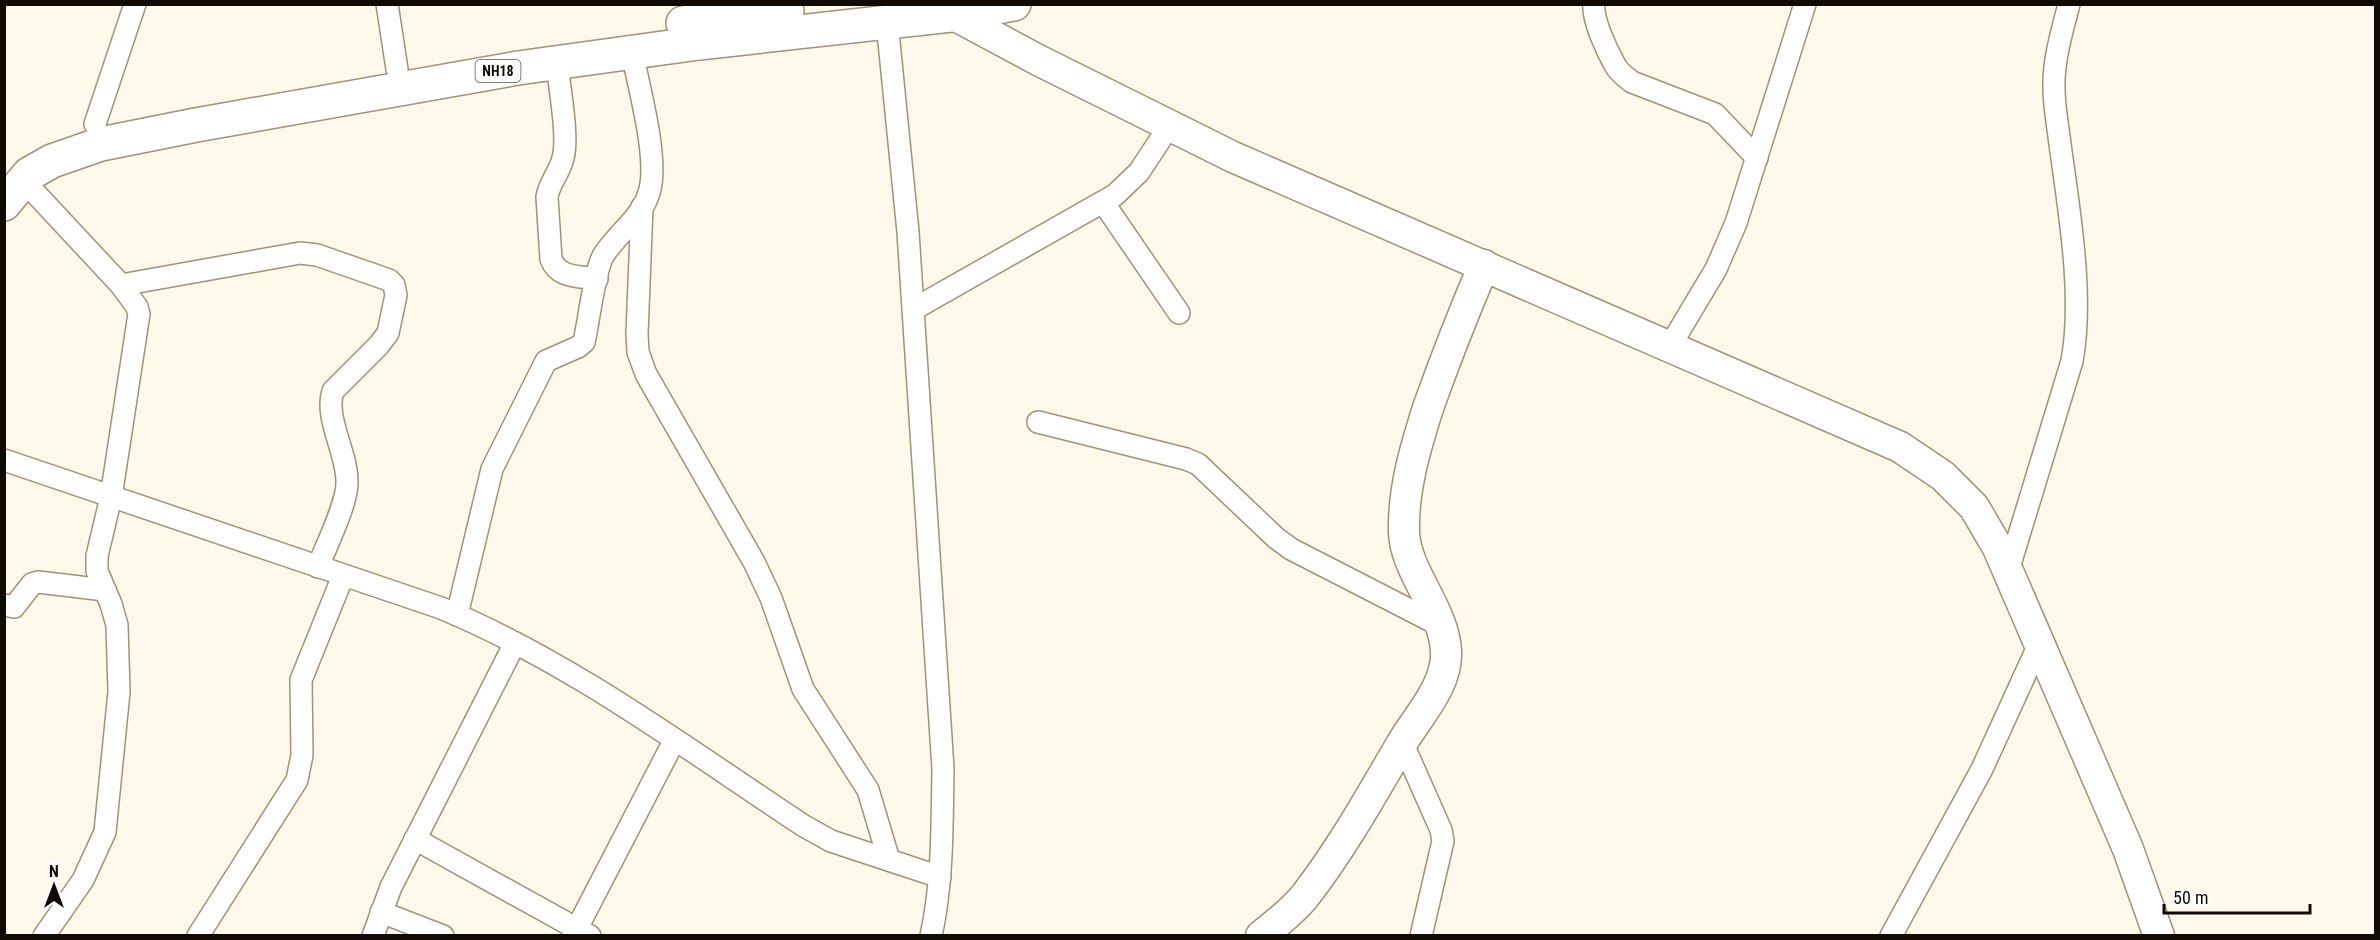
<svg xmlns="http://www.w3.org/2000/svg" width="2380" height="940" viewBox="0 0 2380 940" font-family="'Roboto Condensed',sans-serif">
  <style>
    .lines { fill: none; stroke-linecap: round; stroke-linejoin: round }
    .street-casing { stroke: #a09274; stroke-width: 24 }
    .secondary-casing { stroke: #a09274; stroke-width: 33 }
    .highway-casing { stroke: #a09274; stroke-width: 36 }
    .street { stroke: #fff; stroke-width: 21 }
    .secondary { stroke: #fff; stroke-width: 30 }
    .highway { stroke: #fff; stroke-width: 33 }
    .labels { text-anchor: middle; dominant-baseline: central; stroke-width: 4.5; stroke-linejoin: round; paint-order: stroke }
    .shield { fill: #fff; stroke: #58544e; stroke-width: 1.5 }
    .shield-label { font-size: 14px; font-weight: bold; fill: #100b02 }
  </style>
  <rect width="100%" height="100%" fill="#fff9ec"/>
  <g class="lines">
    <g class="street-casing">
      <g id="street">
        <path d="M387,4L397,69"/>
        <path d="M1594,4C1592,19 1607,51 1615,65C1619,73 1626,77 1632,82L1715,114L1757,158"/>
        <path d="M887,22L908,232L943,769C942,825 943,881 931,936"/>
        <path d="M557,63C559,86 569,137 563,158C560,172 549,183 547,197L551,259C558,278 578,276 597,279"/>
        <path d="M95,124L135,4"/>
        <path d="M23,180L121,285L137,307L139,314L111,497L97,556V571L111,604L117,625L119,692L105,832L83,880L44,936"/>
        <path d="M1103,202L1179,313"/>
        <path d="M642,207L637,334L638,352L646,374L754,562L771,598L803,689L868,790L889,860"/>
        <path d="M121,285L300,253L317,255L389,280L394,285L396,295L388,333L379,345L333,391C324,418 348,454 347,483C347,504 326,546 318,567"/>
        <path d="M914,309L1115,195L1139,172L1170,125"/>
        <path d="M1670,346L1716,269L1736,223L1805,4"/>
        <path d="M1038,422L1186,459L1198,464L1276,538L1291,549L1441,626"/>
        <path d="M4,460L441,608C571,662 687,749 804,826L831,841L940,877"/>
        <path d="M2008,571L2072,361C2084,295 2069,211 2060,144C2058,126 2054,107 2054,89C2053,60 2062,32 2069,4"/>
        <path d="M4,605L14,607L32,584L38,582L105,590"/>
        <path d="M457,615L492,469L546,361L578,347L584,342C589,321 594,273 603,256C617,233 644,217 650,189C658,156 639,88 632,52"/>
        <path d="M1402,742L1441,830L1443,841L1421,936"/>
        <path d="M415,839L590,936"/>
        <path d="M381,912L443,936"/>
        <path d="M198,936L297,780L302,755L301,680L343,576"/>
        <path d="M373,936L391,887L515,643"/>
        <path d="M573,936L674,741"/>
        <path d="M1891,936L1982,769L2040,642"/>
      </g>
    </g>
    <g class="secondary-casing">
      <g id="secondary">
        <path d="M941,8L1038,60L1233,157L1900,447L1943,476L1974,507L1998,548L2128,849L2159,936"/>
        <path d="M1261,936C1276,924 1293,911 1305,896C1342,848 1371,796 1402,743C1418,716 1448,685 1446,651C1444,609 1405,571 1404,532C1403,489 1415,449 1428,408C1445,360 1464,312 1484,265"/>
      </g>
    </g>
    <g class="highway-casing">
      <g id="highway">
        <path d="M683,23L787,11"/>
        <path d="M4,204L29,174L52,161L101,144L196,125L518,68L699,43L951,15L1014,4"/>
      </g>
    </g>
    <use href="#street" class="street"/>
    <use href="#secondary" class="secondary"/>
    <use href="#highway" class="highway"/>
  </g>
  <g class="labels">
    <rect class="shield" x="475.5" y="60" width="45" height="22" rx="4.5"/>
    <g class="shield-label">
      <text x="498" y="71">NH18</text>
    </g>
  </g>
  <rect width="2380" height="940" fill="none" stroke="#100b02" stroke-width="12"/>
  <g transform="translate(54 886)" stroke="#ffffff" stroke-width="4.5" paint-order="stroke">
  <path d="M0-4.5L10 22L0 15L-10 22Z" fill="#100b02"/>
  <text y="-9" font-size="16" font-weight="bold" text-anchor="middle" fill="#100b02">N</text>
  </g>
  <path d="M2164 904v9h146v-9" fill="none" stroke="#100b02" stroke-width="3"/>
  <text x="2173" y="904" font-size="18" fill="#100b02" stroke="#ffffff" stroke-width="4.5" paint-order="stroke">50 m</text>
</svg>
